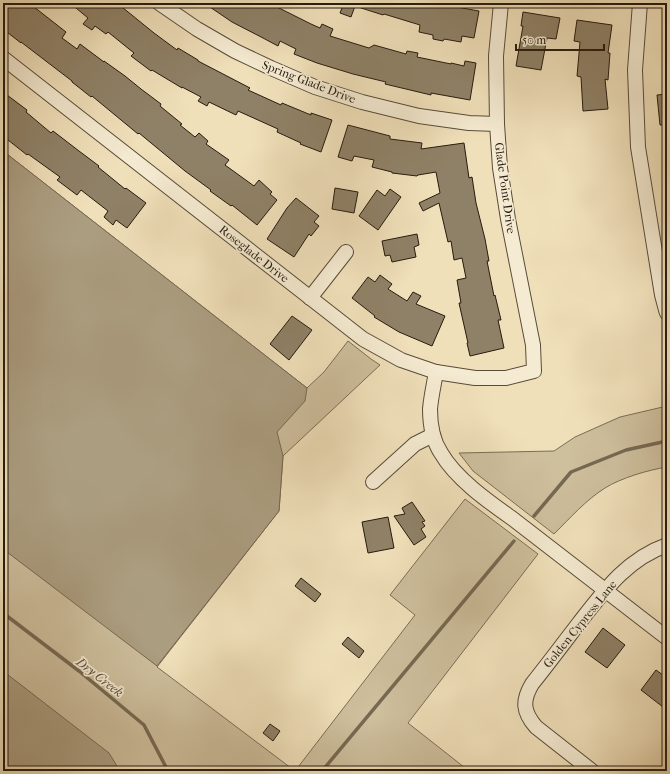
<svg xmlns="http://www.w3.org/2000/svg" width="670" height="774" viewBox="0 0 670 774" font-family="'IM FELL French Canon',serif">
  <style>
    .green { fill: #cebf9d; stroke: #7a6d56 }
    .water { fill: #ab9d80; stroke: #766952 }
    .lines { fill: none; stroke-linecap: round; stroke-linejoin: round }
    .stream { stroke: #766952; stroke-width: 3.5 }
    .building { fill: #8f8167; stroke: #261b0e }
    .street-casing { stroke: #584c39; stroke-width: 16 }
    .street { stroke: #f5ebd2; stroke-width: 14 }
    .labels { text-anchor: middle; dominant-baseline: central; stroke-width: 3.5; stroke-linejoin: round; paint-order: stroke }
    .street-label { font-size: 12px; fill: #261b0e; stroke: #f5ebd2 }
    .water-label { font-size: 13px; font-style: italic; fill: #5b4f3c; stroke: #f5ebd2 }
  </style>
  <rect width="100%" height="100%" fill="#f0e0ba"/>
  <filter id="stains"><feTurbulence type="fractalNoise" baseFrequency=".005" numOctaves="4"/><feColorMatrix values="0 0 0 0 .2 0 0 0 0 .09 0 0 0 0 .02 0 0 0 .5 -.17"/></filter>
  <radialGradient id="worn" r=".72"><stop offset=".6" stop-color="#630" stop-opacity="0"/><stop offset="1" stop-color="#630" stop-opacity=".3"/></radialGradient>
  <g class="green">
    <path d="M3,151L307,388L324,372L348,341L371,359L380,365L283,456L279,511L157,667L295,771L415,615L390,595L465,499L538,554L408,723L469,771H3Z"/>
    <path d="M667,406V467C648,470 621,478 605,488C586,500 570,518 554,534L473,471L459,453L554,451L575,437L620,417Z"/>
  </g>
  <g class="water">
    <path d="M3,151L307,388L305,401L277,432L283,456L279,511L157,666L3,549Z"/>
    <path d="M3,671L109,753L120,771H3Z"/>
  </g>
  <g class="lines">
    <g class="stream">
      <path d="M534,516L571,472L626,450L667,441"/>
      <path d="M3,613L79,671L144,725L168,771"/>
      <path d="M322,771L514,541"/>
    </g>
  </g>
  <g class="building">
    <path d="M3,3H29L66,32L62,38L77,49L80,44L104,62V61L125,76L141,89L161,104L160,106L182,124L180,125L195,137L199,133L208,141L206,144L229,160L225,165L254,186L259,180L272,192L270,194L277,200L257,225L232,205L231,206L210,191L211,190L185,171L139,133L138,134L92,96L91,97L72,82V81L21,42V43L3,29Z"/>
    <path d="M70,3H117L154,33L177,50L178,48L198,60V61L250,88L248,90L281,105L282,103L311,115V113L332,120L321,152L300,144L301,143L277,132L278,129L238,111L236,115L209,102L207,106L198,101L201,97L182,87V88L152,70L151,71L131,56L134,53L108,32L106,34L95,26L92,30L83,24L88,18Z"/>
    <path d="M204,3H280L277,7L311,24L320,28L322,24L333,29L330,36L369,48L374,45L406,54L407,51L418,53L417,57L451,64V63L464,66L465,61L476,63L470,100L431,93V95L385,84L386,82L353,74L317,63L294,54L296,49L280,41L278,46L263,38L232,22Z"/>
    <path d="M344,3H442L451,5V6L479,11L474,38L462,36L461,42L444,39L443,41L433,39V35L419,32L420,25L384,14L383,15L355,6L351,17L340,13Z"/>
    <path d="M523,12L560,18L556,39L547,38L541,70L516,66L523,26H521Z"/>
    <path d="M577,20L612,25L608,53H610L608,80L605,79L608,109L583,111L581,77L577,76L580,42L574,41Z"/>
    <path d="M667,94V125H660L657,95Z"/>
    <path d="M7,95L27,110L26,112L51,133L53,131L79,151L99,166L98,167L125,189L126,188L146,203L127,228L116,220L113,225L104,217L108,211L81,190L77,195L57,180L60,177L28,154L27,155L3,136V100Z"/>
    <path d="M348,125L390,136V139L422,143L421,149L464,143L469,178L472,177L476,203L485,239L489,261H487L494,296L495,295L501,320H498L504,348L470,356L467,343H468L459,303H461L457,280L466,278L462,258L454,260L451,241L448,242L439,203L423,211L419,203L440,193L436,172L418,175L417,176L392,173V172L372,167L374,160L354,156L352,161L338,157Z"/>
    <path d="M335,188L358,192L354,213L332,209Z"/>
    <path d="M390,189L401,197L378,230L359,216L377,190L385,196Z"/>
    <path d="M296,198L319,216L314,222L319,226L311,236L309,234L294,257L267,239L287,208Z"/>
    <path d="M417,234L419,245L414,247L416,257L392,262L390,255L385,256L382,241Z"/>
    <path d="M380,275L392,284L388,289L407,301L413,292L421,296L416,304L445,316L432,346L399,332L374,317L375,316L352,298L368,277L375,282Z"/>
    <path d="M292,316L312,330L289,360L270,344Z"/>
    <path d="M412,502L425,521L422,522L425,526L421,529L426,537L414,545L394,516L405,514L402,508Z"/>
    <path d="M388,517L394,548L368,553L362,522Z"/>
    <path d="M301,578L321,594L315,602L295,586Z"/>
    <path d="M603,628L625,645L607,668L585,652Z"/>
    <path d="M348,637L364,651L359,658L342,644Z"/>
    <path d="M656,670L667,678V702L663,707L641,690Z"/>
    <path d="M270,724L280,731L273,741L263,733Z"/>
  </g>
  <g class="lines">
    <g class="street-casing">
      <g id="street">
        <path d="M159,3L197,29L235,51L271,68L315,87L362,102L419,116L469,123L497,124"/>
        <path d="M640,3L635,70L638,147L662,295L666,310L667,313"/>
        <path d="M3,58L363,339L401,360L436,372L475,378H506L534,371L533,345L508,219L500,168L497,124L496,56L501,3"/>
        <path d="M310,298L346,252"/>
        <path d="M436,372C434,384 431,397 430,409C430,423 433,441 441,453C456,479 489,502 513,519L667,638"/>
        <path d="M373,482L415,444L433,435"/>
        <path d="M592,771L536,727C523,712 522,701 532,684C548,664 563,644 579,623C604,591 627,559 667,545"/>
      </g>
    </g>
    <use href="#street" class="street"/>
  </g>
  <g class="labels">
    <g class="street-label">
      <text transform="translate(309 82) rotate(21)">Spring Glade Drive</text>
      <text transform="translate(505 188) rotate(82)">Glade Point Drive</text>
      <text transform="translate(254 254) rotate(38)">Roseglade Drive</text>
      <text transform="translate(580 624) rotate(-51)">Golden Cypress Lane</text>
    </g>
    <g class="water-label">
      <text transform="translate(100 677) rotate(38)">Dry Creek</text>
    </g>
  </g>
  <rect width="670" height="774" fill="none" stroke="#f0e0ba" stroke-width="16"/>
  <rect x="4" y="4" width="662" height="766" fill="none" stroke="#261b0e" stroke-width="2"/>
  <rect x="8" y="8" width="654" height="758" fill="none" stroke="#261b0e"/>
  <path d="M516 44v6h88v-6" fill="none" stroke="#261b0e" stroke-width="2"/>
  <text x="522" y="44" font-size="12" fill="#261b0e" stroke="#f5ebd2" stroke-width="3" paint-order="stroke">50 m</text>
  <rect width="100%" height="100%" filter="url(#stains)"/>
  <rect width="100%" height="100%" fill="url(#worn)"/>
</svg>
